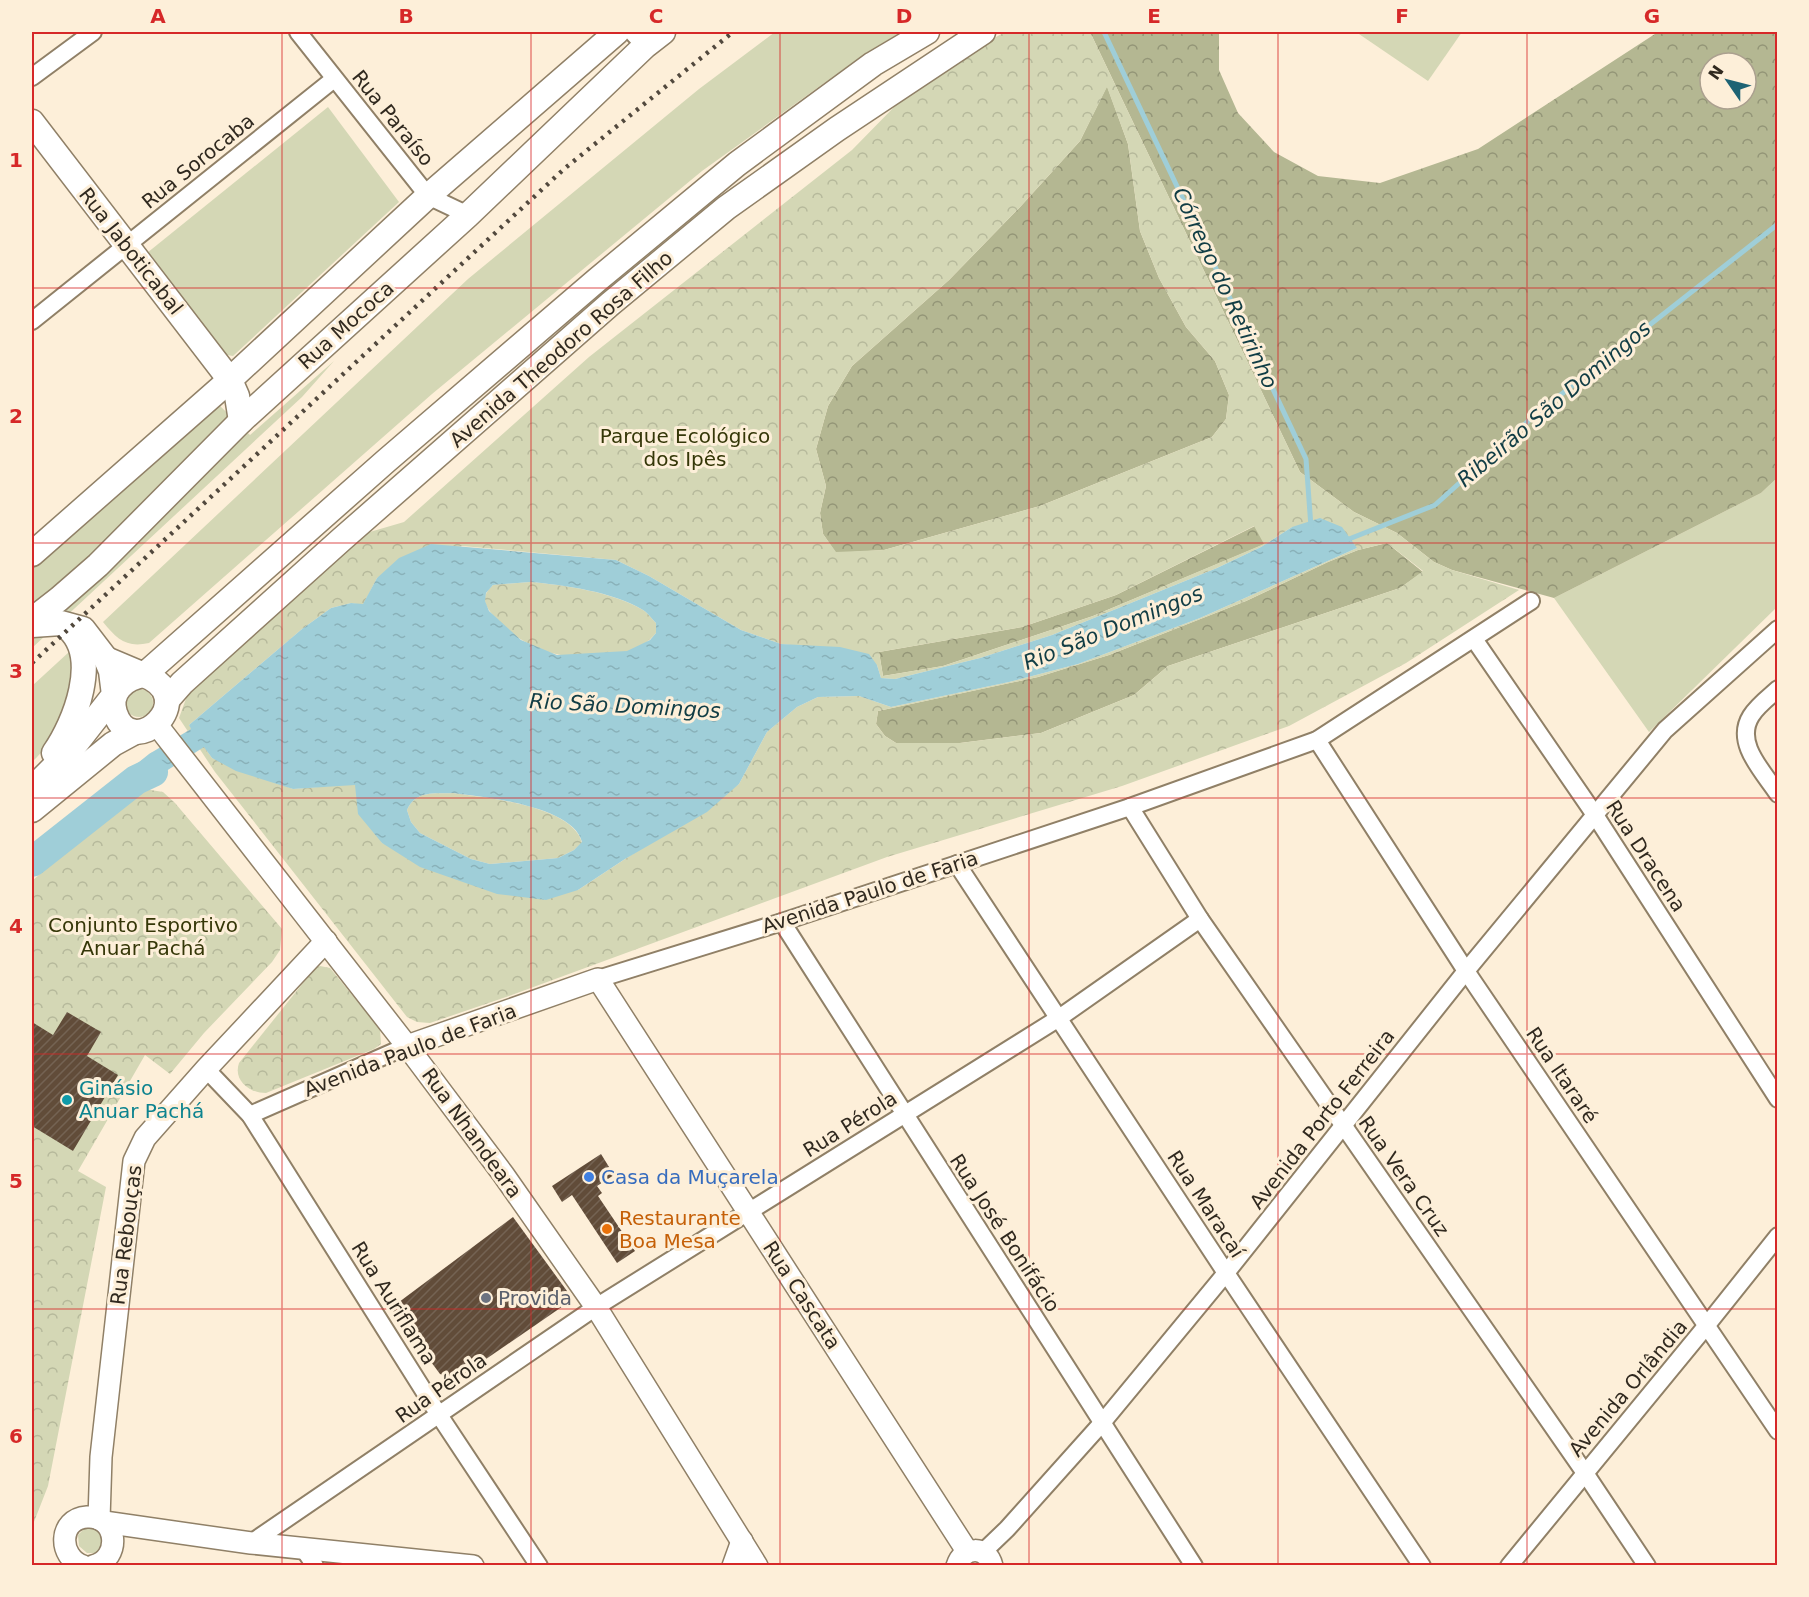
<svg xmlns="http://www.w3.org/2000/svg" width="1809" height="1597" viewBox="0 0 1809 1597" font-family="'DejaVu Sans',sans-serif">
  <style>
    .green { fill: #d4d7b5 }
    .forest { fill: url(#forest-crowns); fill-rule: evenodd }
    .park { fill: url(#park-crowns); fill-rule: evenodd }
    .water { fill: url(#water-ripples); fill-rule: evenodd }
    .lines { fill: none; stroke-linecap: round; stroke-linejoin: round }
    .stream { stroke: #9fced8; stroke-width: 5 }
    .river { stroke: #9fced8; stroke-width: 30 }
    .building { fill: url(#building-hatch) }
    .minor-casing { stroke: #908067; stroke-width: 20 }
    .tertiary-casing { stroke: #908067; stroke-width: 24 }
    .secondary-casing { stroke: #908067; stroke-width: 27 }
    .minor { stroke: #fff; stroke-width: 16 }
    .tertiary { stroke: #fff; stroke-width: 21 }
    .secondary { stroke: #fff; stroke-width: 24 }
    .rail { stroke: #51483d; stroke-width: 4.5; stroke-dasharray: 3 6; stroke-linecap: butt }
    .grid { fill: none; stroke: #d62828; stroke-width: 1.5; stroke-opacity: 0.55 }
    .culture-dot { fill: #0f9aa8; stroke: #fdefd9; stroke-width: 2 }
    .shop-dot { fill: #3f7fe0; stroke: #fdefd9; stroke-width: 2 }
    .food-dot { fill: #e8710a; stroke: #fdefd9; stroke-width: 2 }
    .worship-dot { fill: #6b7280; stroke: #fdefd9; stroke-width: 2 }
    .labels { text-anchor: middle; dominant-baseline: central; stroke-width: 6; stroke-linejoin: round; paint-order: stroke }
    .street-label { font-size: 20px; fill: #30291f; stroke: #fdefd9 }
    .park-label { font-size: 20px; fill: #353708; stroke: #fdefd9 }
    .culture-label { font-size: 20px; fill: #0d838f; stroke: #fdefd9; text-anchor: start }
    .shop-label { font-size: 20px; fill: #366cbe; stroke: #fdefd9; text-anchor: start }
    .food-label { font-size: 20px; fill: #c56008; stroke: #fdefd9; text-anchor: start }
    .worship-label { font-size: 20px; fill: #5b616d; stroke: #fdefd9; text-anchor: start }
    .water-label { font-size: 21px; font-style: italic; fill: #113d45; stroke: #fdefd9 }
    .neatline { fill: none; stroke: #d62828; stroke-width: 2 }
    .grid-label { font-size: 20px; text-anchor: middle; font-weight: bold; fill: #d62828 }
  </style>
  <defs>
    <pattern id="forest-crowns" width="20" height="18" patternUnits="userSpaceOnUse" patternTransform="scale(1.5)"><rect width="20" height="18" fill="#b4b792"/><path d="M2 6a3 3 0 1 1 6 0M12 15a3 3 0 1 1 6 0" fill="none" stroke="#939577"/></pattern>
    <pattern id="park-crowns" width="20" height="18" patternUnits="userSpaceOnUse" patternTransform="scale(1.5)"><rect width="20" height="18" fill="#d4d7b5"/><path d="M2 6a3 3 0 1 1 6 0M12 15a3 3 0 1 1 6 0" fill="none" stroke="#b6b99b"/></pattern>
    <pattern id="water-ripples" width="26" height="14" patternUnits="userSpaceOnUse" patternTransform="scale(1.5)"><rect width="26" height="14" fill="#9fced8"/><path d="M2 4q2-2 4 0t4 0M15 11q2-2 4 0t4 0" fill="none" stroke="#89b1b9"/></pattern>
    <pattern id="building-hatch" width="6" height="6" patternUnits="userSpaceOnUse" patternTransform="scale(1.5)"><rect width="6" height="6" fill="#614c39"/><path d="M-1 1l2-2M0 6l6-6M5 7l2-2" fill="none" stroke="#746353"/></pattern>
  </defs>
  <rect width="100%" height="100%" fill="#fdefd9"/>
  <g class="green">
    <path d="M775,32H901L866,53L702,171L432,394L149,643C126,648 117,639 103,622L468,279L699,89Z"/>
    <path d="M1356,32H1462L1428,81Z"/>
    <path d="M328,107L399,202L233,356L221,354L147,253Z"/>
    <path d="M334,361L302,397L32,648V565L220,406L250,435Z"/>
    <path d="M1777,478V607L1649,732L1554,598L1761,493Z"/>
    <path d="M69,652L76,666C67,700 58,739 32,762V686Z"/>
    <circle cx="139" cy="703" r="14"/>
    <path d="M96,1526L106,1539L98,1553H87L79,1546L78,1535L86,1527Z"/>
  </g>
  <g class="forest">
    <path d="M1090,32H1219V70L1238,113L1274,152L1318,176L1380,183L1478,149L1658,32H1777V478L1761,493L1554,598L1452,570L1434,562L1397,533L1354,512L1300,472ZM1710,63H1746V99H1710Z"/>
    <path d="M1107,86L1128,144L1140,231L1159,278L1186,327L1215,361L1229,395L1226,419L1212,437L1040,506L884,550L836,553L823,534L820,513L826,486L816,449L828,406L852,366L949,280L1021,206L1080,141Z"/>
    <path d="M1255,526L1265,544L1093,616L943,666L883,676L879,652L1022,627L1116,595Z"/>
    <path d="M1387,543L1423,572L1400,588L1168,666L1134,695L1041,733L960,743H896L885,736L876,724L878,711L1038,677L1109,655L1246,601L1328,562L1358,550Z"/>
  </g>
  <g class="park">
    <path d="M1005,32H1090L1300,472L1354,512L1397,533L1434,562L1452,570L1519,590L1406,663L1289,726L1122,786L887,857L509,996L430,1023L417,1022L407,1017L215,772L179,718L187,696L363,534L404,522L589,357L852,150L899,102L973,50ZM1107,87L1128,144L1140,231L1159,278L1186,327L1215,361L1229,395L1226,419L1212,437L1040,506L884,550L836,552L823,534L820,513L826,486L816,449L828,406L852,366L949,280L1021,206L1080,141ZM1254,526L1264,544L1093,616L943,666L883,676L879,652L1022,627L1116,595ZM1292,527L1357,548L1200,618L1078,664L1009,682L891,707L859,696L818,697L797,707L767,732L739,784L578,890L382,843L355,784L293,789L212,758L189,725L302,629L331,608L351,603L363,605L377,578L462,546L616,560L649,576L741,630L781,644L810,647L877,665L881,678L895,679L980,658L1052,635L1217,568L1261,547ZM1387,543L1423,571L1400,588L1168,666L1134,695L1041,733L960,743H896L885,736L876,724L878,711L1038,677L1109,655L1246,601L1328,562L1358,550Z"/>
    <path d="M530,582C564,585 613,592 643,610C648,613 652,619 656,623V633C649,642 637,649 625,652C608,655 573,658 556,654C545,652 532,646 522,640C512,634 485,611 485,601C484,594 489,589 493,585Z"/>
    <path d="M145,789L163,792L175,803L282,929L280,950L272,962L204,1033L170,1074L145,1055L78,1171L106,1187L48,1486L32,1527V881L101,820Z"/>
    <path d="M453,793C485,798 573,805 582,843L574,850L558,858L490,864L471,859L420,833L411,822L407,810C416,790 434,794 453,793Z"/>
    <path d="M320,966L330,968L380,1029L381,1044L374,1049L266,1093C249,1093 233,1080 239,1063L315,968Z"/>
  </g>
  <path class="water" d="M1320,518L1342,527L1357,548L1200,618L1078,664L1009,682L891,707L859,696L818,697L797,707L767,732L739,784L707,812L625,859L578,890L546,900L497,894L420,867L382,843L358,814L355,785L293,789L236,771L212,758L204,747L163,773L153,776L115,795L101,808L81,833L69,843L59,845L46,853L32,868V848L149,754L191,729L189,725L302,629L331,608L351,603L363,604L377,578L399,558L431,544L616,560L649,576L741,630L781,644L840,647L869,654L877,665L881,678L895,679L980,658L1052,635L1217,568L1261,547L1292,527ZM530,582C564,585 614,592 643,610C648,613 652,619 656,623V633L650,640L627,651L557,655L521,640L489,611L485,601L486,593L493,585ZM453,793C484,797 573,806 582,842L574,850L558,858L490,864L471,859L420,833L411,822L407,810C416,790 434,794 453,793Z"/>
  <g class="lines">
    <g class="stream">
      <path d="M1104,32L1306,459L1311,527"/>
      <path d="M1344,541L1435,505L1535,415L1778,224"/>
    </g>
    <path class="river" d="M32,862L136,780L153,772"/>
  </g>
  <g class="building">
    <path d="M67,1012L101,1032L87,1056L118,1075L73,1151L32,1126V1022L53,1035Z"/>
    <path d="M601,1154L614,1175L597,1186L602,1193L598,1196L635,1251L617,1263L572,1195L562,1202L552,1186Z"/>
    <path d="M513,1217L567,1291L566,1304L457,1379L440,1374L391,1308Z"/>
  </g>
  <g class="lines">
    <g class="minor-casing">
      <g id="minor">
        <path d="M298,32L428,196L468,215"/>
        <path d="M632,32L645,46"/>
        <path d="M32,77L93,32"/>
        <path d="M32,321L334,79"/>
        <path d="M1474,639L1595,815L1778,1099"/>
        <path d="M1778,689C1769,697 1757,706 1751,716C1734,743 1763,771 1778,794"/>
        <path d="M1317,740L1466,971L1778,1431"/>
        <path d="M1130,807L1200,919L1585,1473L1647,1566"/>
        <path d="M957,864L1226,1273L1422,1566"/>
        <path d="M782,922L1194,1566"/>
        <path d="M598,979L782,922L1130,807L1317,740L1531,601"/>
        <path d="M206,1069L250,1115L439,1415L539,1566"/>
        <path d="M250,1115L407,1046"/>
        <path d="M251,1543L596,1307L1059,1018L1200,919"/>
        <path d="M303,1548L315,1566"/>
        <path d="M983,1552L1007,1529L1102,1423L1226,1273L1466,971L1665,730L1778,629"/>
        <path d="M1509,1566L1707,1325L1778,1236"/>
      </g>
    </g>
    <g class="tertiary-casing">
      <g id="tertiary">
        <path d="M157,725L407,1046L503,1174L596,1307L757,1566"/>
        <path d="M407,1046L598,979L967,1551"/>
        <path d="M99,1519L101,1457L134,1161L145,1138L206,1069L326,941"/>
        <path d="M104,1522L251,1543L473,1566"/>
        <path d="M83,1566C58,1557 58,1519 87,1517C118,1515 122,1559 93,1566"/>
        <path d="M733,1566L742,1541"/>
        <path d="M957,1566C963,1546 987,1545 992,1566"/>
      </g>
    </g>
    <g class="secondary-casing">
      <g id="secondary">
        <path d="M32,122L230,380L237,396L241,421"/>
        <path d="M32,554L223,386L428,196L617,32"/>
        <path d="M32,620L59,599L98,565L241,421L468,215L645,46L663,32"/>
        <path d="M32,625L61,623L83,629L106,659L111,671L114,695L71,750L32,789"/>
        <path d="M106,659L144,675L386,461L597,280L737,164L873,64L927,32"/>
        <path d="M144,675C203,698 132,764 115,713C108,692 125,678 144,675Z"/>
        <path d="M167,700L182,683L342,539L610,304L726,208L837,129L983,32"/>
        <path d="M54,753C75,723 101,657 68,628"/>
        <path d="M32,810L113,744L135,732"/>
      </g>
    </g>
    <use href="#minor" class="minor"/>
    <use href="#tertiary" class="tertiary"/>
    <use href="#secondary" class="secondary"/>
    <path class="rail" d="M32,663L564,169L733,32"/>
  </g>
  <path class="grid" d="M282,32V1566M531,32V1566M780,32V1566M1029,32V1566M1278,32V1566M1527,32V1566M32,288H1778M32,543H1778M32,798H1778M32,1054H1778M32,1309H1778"/>
  <circle class="culture-dot" cx="67" cy="1100" r="6"/>
  <circle class="shop-dot" cx="589" cy="1177" r="6"/>
  <circle class="food-dot" cx="607" cy="1229" r="6"/>
  <circle class="worship-dot" cx="486" cy="1298" r="6"/>
  <g class="labels">
    <g class="street-label">
      <text transform="translate(393 118) rotate(51)">Rua Paraíso</text>
      <text transform="translate(198 161) rotate(-39)">Rua Sorocaba</text>
      <text transform="translate(131 251) rotate(52)">Rua Jaboticabal</text>
      <text transform="translate(346 325) rotate(-42)">Rua Mococa</text>
      <text transform="translate(561 349) rotate(-41)">Avenida Theodoro Rosa Filho</text>
      <text transform="translate(1646 856) rotate(57)">Rua Dracena</text>
      <text transform="translate(870 892) rotate(-18)">Avenida Paulo de Faria</text>
      <text transform="translate(410 1050) rotate(-21)">Avenida Paulo de Faria</text>
      <text transform="translate(1562 1075) rotate(56)">Rua Itararé</text>
      <text transform="translate(1322 1119) rotate(-52)">Avenida Porto Ferreira</text>
      <text transform="translate(850 1124) rotate(-32)">Rua Pérola</text>
      <text transform="translate(472 1133) rotate(54)">Rua Nhandeara</text>
      <text transform="translate(1404 1176) rotate(55)">Rua Vera Cruz</text>
      <text transform="translate(1206 1204) rotate(57)">Rua Maracaí</text>
      <text transform="translate(1005 1233) rotate(57)">Rua José Bonifácio</text>
      <text transform="translate(126 1235) rotate(-83)">Rua Rebouças</text>
      <text transform="translate(802 1295) rotate(57)">Rua Cascata</text>
      <text transform="translate(394 1303) rotate(58)">Rua Auriflama</text>
      <text transform="translate(441 1388) rotate(-35)">Rua Pérola</text>
      <text transform="translate(1628 1388) rotate(-50)">Avenida Orlândia</text>
    </g>
    <g class="park-label">
      <text x="685" y="436">Parque Ecológico<tspan x="685" dy="23">dos Ipês</tspan></text>
      <text x="143" y="925">Conjunto Esportivo<tspan x="143" dy="23">Anuar Pachá</tspan></text>
    </g>
    <g class="culture-label">
      <text x="79" y="1088">Ginásio<tspan x="79" dy="23">Anuar Pachá</tspan></text>
    </g>
    <g class="shop-label">
      <text x="601" y="1177">Casa da Muçarela</text>
    </g>
    <g class="food-label">
      <text x="619" y="1218">Restaurante<tspan x="619" dy="23">Boa Mesa</tspan></text>
    </g>
    <g class="worship-label">
      <text x="498" y="1298">Provida</text>
    </g>
    <g class="water-label">
      <text transform="translate(1225 288) rotate(65)">Córrego do Retirinho</text>
      <text transform="translate(1554 404) rotate(-40)">Ribeirão São Domingos</text>
      <text transform="translate(1113 628) rotate(-22)">Rio São Domingos</text>
      <text transform="translate(625 706) rotate(3)">Rio São Domingos</text>
    </g>
  </g>
  <rect width="1809" height="1597" fill="none" stroke="#fdefd9" stroke-width="66"/>
  <g transform="translate(1728 81) rotate(305)"><circle r="28" fill="#fdefd9" stroke="#aba08f" stroke-width="1.5"/>
  <path d="M0-4.5L10 22L0 15L-10 22Z" fill="#1d6374"/>
  <text y="-9" font-size="16" font-weight="bold" text-anchor="middle" fill="#30291f">N</text>
  </g>
  <rect x="33" y="33" width="1743" height="1531" class="neatline"/>
  <g class="grid-label">
    <text x="158" y="23">A</text>
    <text x="406" y="23">B</text>
    <text x="656" y="23">C</text>
    <text x="904" y="23">D</text>
    <text x="1154" y="23">E</text>
    <text x="1402" y="23">F</text>
    <text x="1652" y="23">G</text>
    <text x="16" y="167">1</text>
    <text x="16" y="423">2</text>
    <text x="16" y="678">3</text>
    <text x="16" y="933">4</text>
    <text x="16" y="1188">5</text>
    <text x="16" y="1443">6</text>
  </g>
</svg>
